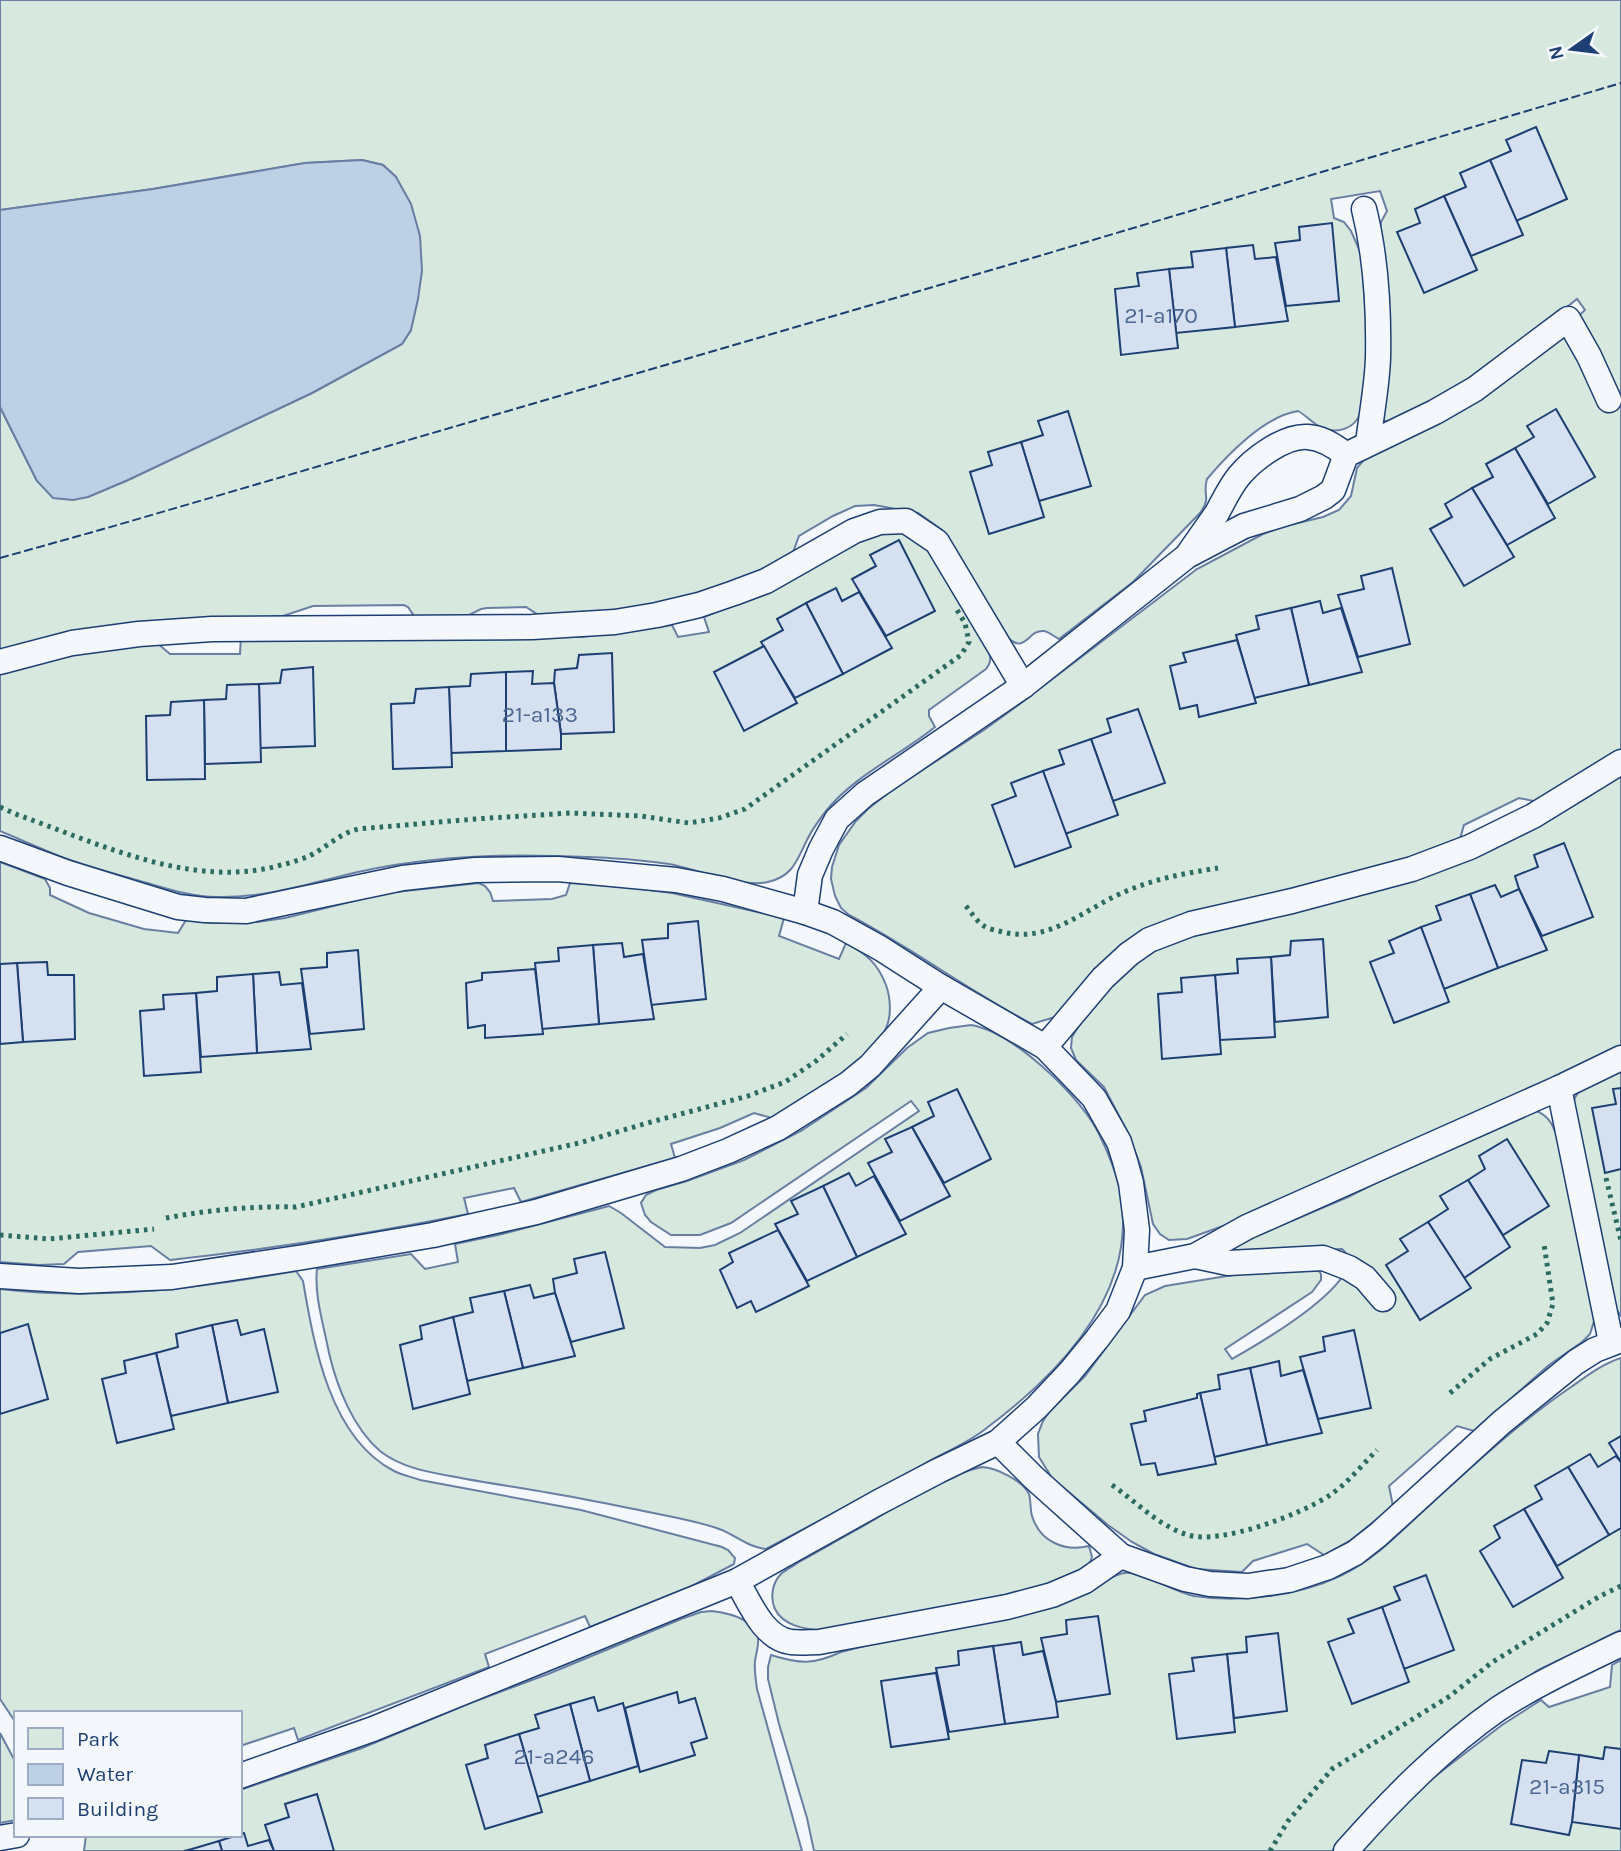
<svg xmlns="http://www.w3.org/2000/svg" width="1621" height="1851" viewBox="0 0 1621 1851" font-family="Karla,sans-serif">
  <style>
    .green { fill: #d7e8df; stroke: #687fa3; stroke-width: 2 }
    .water { fill: #bed0e5; stroke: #687fa3; stroke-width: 2 }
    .building { fill: #d5e0f0; stroke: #1d3f73; stroke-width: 2 }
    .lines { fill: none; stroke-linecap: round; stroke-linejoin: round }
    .service-casing { stroke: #1d3f73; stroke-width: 27 }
    .service { stroke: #f4f7fb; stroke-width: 24 }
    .hedge { stroke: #2c6c60; stroke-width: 5; stroke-dasharray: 3.5 5; stroke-linecap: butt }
    .fence { stroke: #1d3f73; stroke-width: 2; stroke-dasharray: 9 3.5; stroke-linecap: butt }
    .labels { text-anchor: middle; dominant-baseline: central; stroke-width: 5; stroke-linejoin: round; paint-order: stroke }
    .number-label { font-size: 23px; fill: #4b6792 }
  </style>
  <rect width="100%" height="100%" fill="#f4f7fb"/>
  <g class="green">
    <path d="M0,0H1621V751L1538,802L1519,798L1464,825L1460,839L1422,855L1189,915L1055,1017L1032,1024C969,991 912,948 849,915L841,908L835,896L831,879L832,867L839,845L856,821L868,809L893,789L984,730L1017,706L1197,569L1263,534L1285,526L1323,517L1339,510L1351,496L1357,468L1367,456L1546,347L1585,310L1577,299L1472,383L1390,421H1381L1380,231L1381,222L1387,211L1380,191L1331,199L1334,218L1344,222L1351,231L1362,256L1368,354L1360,414C1354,429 1337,434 1322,428C1313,424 1307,416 1298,411C1265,416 1228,454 1207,479C1202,495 1212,497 1200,513L1133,582L1059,639C1055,637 1049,632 1044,631C1027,629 1026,657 1005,635L942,530L918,513L874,505L855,506L833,516L799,536L792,555L742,581L644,609L540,616L526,607L487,608L481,609L463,618L414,616L408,607L404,605L313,606L283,616L150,623L0,652V407L37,481L88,497L128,480L312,393L402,344L411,330L396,177L383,165L362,160L305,163L153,189L0,210Z"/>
    <path d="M900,530L932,553L989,652C991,659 991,663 986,669L929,710V716L935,727C899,756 855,775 826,811C819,820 813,828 808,838C797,859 794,876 768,882C742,888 696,869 669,864C631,858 591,857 553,856C487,854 422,858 358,872C311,883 266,898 217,897C191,897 165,888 140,881C112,873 85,866 59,856C39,848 19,839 0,831V671L75,652L157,643L170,654H240L241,636L581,637L672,625L678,637L709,632L704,617L728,607L869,535Z"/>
    <path d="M1621,774V1047L1248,1217L1187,1239L1169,1240L1160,1234L1153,1224L1141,1167L1127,1131L1104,1087L1076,1060L1071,1048L1072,1037L1080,1024L1101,997L1128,967L1170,942L1190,934L1373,892L1402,884L1537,826L1588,797Z"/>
    <path d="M0,862L45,879L50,888V895L89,913L144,929L178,933L186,920L212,923L257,922L285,918L386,893L479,883L485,886L490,892L493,901L552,899L566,895L570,883L619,886L672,893L784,918L779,936L839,959L846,943C866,953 878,964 886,985C891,999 892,1019 884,1032C863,1066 808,1096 775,1119L754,1113L720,1128L671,1144L675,1158L521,1202L514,1188L464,1198L468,1214C369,1234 270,1249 170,1260L151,1246L78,1252L64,1264L39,1265L0,1262Z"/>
    <path d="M971,1025C1013,1032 1079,1095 1098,1132C1108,1152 1117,1174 1121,1196C1137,1296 1057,1376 984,1430C966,1444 943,1453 924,1464C872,1493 819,1521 766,1549C748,1547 738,1537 722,1530C696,1520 666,1516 639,1510C609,1504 580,1498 550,1493C522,1488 494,1484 466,1479C436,1473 404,1470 380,1451C353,1428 337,1387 329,1353C324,1326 314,1296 317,1269L411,1254L425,1269L458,1262L455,1244L498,1235L609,1206L621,1213L665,1247L700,1248L715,1245L740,1233L919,1111L911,1101L731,1223L700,1235H671L651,1222L645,1215L641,1203L646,1195L656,1190L687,1181L744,1160L801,1131L866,1088L907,1048L928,1033L949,1028Z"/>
    <path d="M1621,1066V1316L1614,1306L1573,1103C1578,1083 1604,1076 1621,1066Z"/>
    <path d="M1534,1110C1552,1116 1555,1130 1560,1147L1595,1318L1590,1334L1582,1342L1549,1365L1474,1431L1457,1426L1389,1486L1393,1506L1351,1540L1324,1555L1307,1544L1253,1561L1242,1572L1196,1569L1154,1554L1132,1542L1108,1525L1052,1478L1039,1457L1038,1434L1043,1421L1050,1411L1085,1376L1145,1295L1165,1286L1227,1276L1260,1271L1318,1270L1321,1274V1280L1312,1292L1225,1349L1232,1359C1253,1347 1377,1277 1342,1249L1290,1251H1229L1230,1247L1348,1197L1415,1163Z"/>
    <path d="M296,1271L303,1281C314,1346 330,1438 394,1471C402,1475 412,1477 420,1480L581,1510L722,1547L728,1550L735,1558L734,1564L692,1586L590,1627L585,1616L485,1654L489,1667L298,1740L294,1728L240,1746V1713H16V1723L0,1699V1289C99,1301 199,1288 296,1271Z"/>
    <path d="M1621,1358V1630L1538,1670L1490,1703L1362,1816L1332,1851H814L807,1818L779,1724L768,1679V1667L771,1655C800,1664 813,1665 841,1652L1095,1586C1104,1582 1113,1575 1124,1573C1142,1570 1173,1592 1194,1596C1240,1603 1298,1596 1340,1576C1371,1562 1395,1537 1420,1514C1468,1470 1517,1424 1571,1387C1587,1376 1602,1364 1621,1358Z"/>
    <path d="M982,1467C996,1468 1022,1480 1029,1494C1031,1500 1030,1509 1032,1516C1040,1542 1065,1552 1089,1546L1092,1557L1089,1565L1047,1587L823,1630C807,1630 783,1626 775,1609C770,1598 772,1583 781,1574C786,1569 794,1566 799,1562C818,1551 837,1541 856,1530C897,1508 936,1477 982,1467Z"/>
    <path d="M712,1611C729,1613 753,1618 758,1638C759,1645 756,1654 755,1661C754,1670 756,1680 757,1689L802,1851H84L86,1835H240V1790L362,1748L468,1704L548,1674L681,1619L701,1612Z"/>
    <path d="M1621,1660V1851H1362L1387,1822L1434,1777L1502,1725L1541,1700L1549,1707L1610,1687L1612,1665Z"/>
    <path d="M0,1733L16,1763V1820L0,1823Z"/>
  </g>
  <path class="water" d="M362,160L383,165L396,177L411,204L420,236L422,271L418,299L411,330L402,344L312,393L128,480L88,497L73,500L53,498L37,481L0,407V210L153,189L305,163Z"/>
  <g class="building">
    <path d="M1536,127L1567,199L1516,221L1490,160L1511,151L1506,140Z"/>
    <path d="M1490,160L1523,235L1471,256L1444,196L1466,187L1460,173Z"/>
    <path d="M1444,196L1477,270L1424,293L1397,232L1420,223L1415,209Z"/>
    <path d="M1332,223L1339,301L1286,306L1275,243L1300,240L1299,227Z"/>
    <path d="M1253,245L1255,259L1276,257L1288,321L1235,327L1226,248Z"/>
    <path d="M1226,248L1235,327L1176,333L1169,269L1193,267L1191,252Z"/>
    <path d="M1169,269L1178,348L1121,355L1115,289L1139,286L1137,273Z"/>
    <path d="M1556,409L1595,477L1548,504L1515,448L1534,437L1527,426Z"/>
    <path d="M1068,411L1091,486L1039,501L1021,442L1043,435L1038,421Z"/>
    <path d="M1021,442L1044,517L989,534L970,472L992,465L988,452Z"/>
    <path d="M1515,448L1555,518L1507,545L1472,488L1493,477L1486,464Z"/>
    <path d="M1472,488L1514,557L1464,586L1430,529L1452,517L1445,504Z"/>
    <path d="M899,540L935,611L886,636L852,579L876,566L870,555Z"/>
    <path d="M1392,568L1410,644L1358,657L1338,595L1364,589L1361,576Z"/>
    <path d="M836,588L842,601L859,592L892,648L843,674L806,603Z"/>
    <path d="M1320,601L1323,613L1341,608L1362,672L1309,685L1291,608Z"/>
    <path d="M806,603L843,674L795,698L761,642L783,630L777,619Z"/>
    <path d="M1291,608L1309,685L1254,698L1236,635L1259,629L1256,616Z"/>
    <path d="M1237,640L1256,703L1199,717L1197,705L1180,709L1170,666L1186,662L1183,653Z"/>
    <path d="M764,646L797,703L744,731L714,672Z"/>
    <path d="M612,653L614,732L561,734L554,683L555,670L577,668L579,655Z"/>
    <path d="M313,667L315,746L260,748L259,684L280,683L282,670Z"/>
    <path d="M533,671L532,684L554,683L561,734V749L506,751V672Z"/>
    <path d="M506,672V751L451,753L449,687L470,686L471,674Z"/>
    <path d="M259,684L261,762L205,764L204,700L226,699L227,685Z"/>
    <path d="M449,687L452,767L393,769L391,704L414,703L416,689Z"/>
    <path d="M204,700L205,779L147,780L146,716L170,715L171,702Z"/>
    <path d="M1138,709L1165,783L1113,801L1091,739L1111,732L1107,719Z"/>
    <path d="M1091,739L1118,815L1065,834L1043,771L1064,764L1059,750Z"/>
    <path d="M1043,771L1071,847L1015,867L992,805L1016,796L1011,783Z"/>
    <path d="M1564,843L1593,917L1542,936L1519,889L1515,876L1538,867L1534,855Z"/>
    <path d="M1495,885L1501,897L1519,889L1547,950L1498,968L1470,894Z"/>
    <path d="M1470,894L1498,968L1444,989L1421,927L1441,920L1436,906Z"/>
    <path d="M698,921L706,999L651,1005L642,940L668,938V924Z"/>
    <path d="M1421,927L1449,1002L1394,1023L1370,962L1394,953L1389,941Z"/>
    <path d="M1323,939L1328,1017L1275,1022L1271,957L1290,955L1291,941Z"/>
    <path d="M622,943L624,957L643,954L654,1019L599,1024L593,945Z"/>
    <path d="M593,945L599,1024L542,1029L535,963L559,961L558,948Z"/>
    <path d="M358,950L364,1029L310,1034L301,969L327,967V953Z"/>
    <path d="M1271,957L1275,1037L1220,1040L1215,975L1238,973L1237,959Z"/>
    <path d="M47,962L48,975H74L75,1039L23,1042L17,963Z"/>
    <path d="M17,963L23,1042L0,1044V964Z"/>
    <path d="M535,969L543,1034L485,1038V1025L468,1028L466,983L482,980V973Z"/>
    <path d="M279,972L281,985L302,983L311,1049L257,1053L253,974Z"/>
    <path d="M253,974L257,1053L201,1057L196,993L217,991V977Z"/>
    <path d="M1215,975L1221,1054L1162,1059L1158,994L1182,992L1181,978Z"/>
    <path d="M196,993L201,1072L144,1076L140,1011L164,1009L163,995Z"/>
    <path d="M1621,1088V1169L1605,1173L1592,1108L1616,1104L1613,1089Z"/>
    <path d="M957,1089L991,1159L944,1183L912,1127L934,1116L928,1102Z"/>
    <path d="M912,1127L950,1196L900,1221L868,1163L892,1152L885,1139Z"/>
    <path d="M1507,1139L1549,1206L1503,1235L1468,1180L1485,1169L1479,1156Z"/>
    <path d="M849,1173L856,1186L874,1176L906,1234L857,1257L823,1186Z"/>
    <path d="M1468,1180L1510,1247L1464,1278L1428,1222L1448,1209L1440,1196Z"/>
    <path d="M823,1186L857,1257L807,1281L775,1224L798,1214L791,1201Z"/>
    <path d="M1428,1222L1471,1288L1420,1320L1386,1265L1408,1251L1400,1239Z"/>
    <path d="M778,1230L809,1286L756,1312L751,1301L737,1308L720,1270L733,1262L729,1253Z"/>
    <path d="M605,1252L624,1328L571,1342L555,1293L553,1279L577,1273L574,1259Z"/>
    <path d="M530,1285L534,1298L555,1293L575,1356L523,1368L504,1291Z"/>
    <path d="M504,1291L523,1368L467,1381L453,1317L473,1312L470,1298Z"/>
    <path d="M453,1317L470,1394L413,1409L400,1345L422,1339L420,1326Z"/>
    <path d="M237,1320L241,1335L264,1329L278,1392L228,1403L212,1325Z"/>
    <path d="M28,1324L48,1399L0,1414V1333Z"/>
    <path d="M212,1325L228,1403L171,1416L156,1353L178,1347L176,1334Z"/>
    <path d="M1354,1330L1371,1408L1318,1419L1300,1357L1325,1351L1323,1337Z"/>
    <path d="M156,1353L174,1429L117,1443L102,1379L126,1373L124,1361Z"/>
    <path d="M1279,1361L1281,1376L1303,1370L1322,1433L1267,1445L1250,1368Z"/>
    <path d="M1250,1368L1267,1445L1214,1457L1200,1393L1220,1389L1218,1375Z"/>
    <path d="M1200,1393L1216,1464L1158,1475L1155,1463L1141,1465L1131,1424L1146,1421L1144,1411L1197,1398V1394Z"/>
    <path d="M1621,1436V1462L1609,1443Z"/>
    <path d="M1590,1454L1598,1467L1616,1456L1621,1462V1528L1609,1535L1568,1467Z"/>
    <path d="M1568,1467L1609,1535L1557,1566L1524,1509L1542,1499L1535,1486Z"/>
    <path d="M1524,1509L1563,1578L1513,1607L1480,1551L1500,1538L1494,1526Z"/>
    <path d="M1426,1575L1454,1650L1404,1669L1382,1607L1400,1600L1394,1587Z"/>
    <path d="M1382,1607L1409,1682L1352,1704L1328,1642L1354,1633L1348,1619Z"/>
    <path d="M1098,1616L1110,1694L1056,1702L1041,1638L1067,1634L1066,1620Z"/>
    <path d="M1278,1633L1287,1711L1234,1718L1227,1654L1247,1652L1246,1637Z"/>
    <path d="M1021,1642L1023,1655L1043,1651L1056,1702L1058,1717L1005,1724L993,1646Z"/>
    <path d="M993,1646L1005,1724L949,1732L936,1668L959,1665L958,1651Z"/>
    <path d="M1227,1654L1235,1732L1177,1739L1169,1674L1194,1671L1192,1658Z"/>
    <path d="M936,1673L949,1739L891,1747L881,1681Z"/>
    <path d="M677,1692L679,1703L695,1698L707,1738L691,1743L695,1755L640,1772L625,1708Z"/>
    <path d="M594,1697L598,1711L623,1703L638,1766L590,1781L570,1704Z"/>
    <path d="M570,1704L590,1781L537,1797L519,1734L539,1728L535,1715Z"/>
    <path d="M519,1734L542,1812L485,1829L466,1765L488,1758L485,1745Z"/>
    <path d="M1605,1747L1621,1749V1829L1572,1822L1579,1755L1603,1759Z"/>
    <path d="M1549,1751L1579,1755L1572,1822L1569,1835L1511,1824L1522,1760L1546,1763Z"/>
    <path d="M317,1794L334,1851H274L265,1825L289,1817L285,1804Z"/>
    <path d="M244,1833L248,1846L269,1840L274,1851H222L219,1841Z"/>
    <path d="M219,1841L222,1851H184L192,1849Z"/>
  </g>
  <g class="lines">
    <g class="service-casing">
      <g id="service">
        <path d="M1364,209C1376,257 1379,308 1378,358C1377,387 1371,416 1368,444"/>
        <path d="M1189,553C1198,540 1208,526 1217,513C1224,500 1230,487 1239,476C1253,459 1285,435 1308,437C1323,438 1335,446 1346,455"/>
        <path d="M0,662L72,643L139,634L212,629L532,627L615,622L657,615L699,605L734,593L766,581L854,531L880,522L906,521L937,542L1023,686"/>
        <path d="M0,848L68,873L178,907L205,910L246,911L403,878L475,870L558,869L676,880L723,889L805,912L833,922L880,948L941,987L1045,1047L1094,1098L1119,1142L1125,1161L1131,1183L1137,1230L1135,1268L1118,1311L1097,1339L1070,1372L1037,1407L998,1442L938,1471L877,1503L737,1581L373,1729L240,1776"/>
        <path d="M805,912L810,875L821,849L837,819L865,794L1023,686L1187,556L1244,526L1300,509L1324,497L1333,490L1346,455L1435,412L1475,389L1568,319L1589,356L1609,400"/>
        <path d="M1045,1047L1103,978L1129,954L1149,940L1191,924L1292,901L1412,869L1470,847L1533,816L1621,762"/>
        <path d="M1559,1088L1611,1342"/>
        <path d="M1195,1256L1228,1263L1323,1258L1349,1268L1365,1278L1383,1299"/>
        <path d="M1135,1268L1195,1256L1247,1227L1559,1088L1621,1058"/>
        <path d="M0,1276L79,1281L172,1277L304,1257L433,1235L536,1212L681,1169L728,1151L778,1128L848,1084L870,1066L941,987"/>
        <path d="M998,1442L1034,1478L1121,1556L1185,1579L1210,1584L1248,1586L1289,1580L1328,1567L1355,1553L1378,1535L1502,1422L1576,1362L1595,1350L1621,1340"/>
        <path d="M737,1581C750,1603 763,1638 791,1642C800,1643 810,1642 819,1642L1007,1607L1052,1595L1085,1581L1121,1556"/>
        <path d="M0,1838L17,1835"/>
        <path d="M1346,1851C1392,1799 1441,1749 1498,1709C1534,1685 1582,1663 1621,1644"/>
      </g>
    </g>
    <use href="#service" class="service"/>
    <g class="hedge">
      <path d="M0,807L18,815C100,844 193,890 281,865C290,863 299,860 307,857C325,849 338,834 358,829L475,819L571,813L641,816L689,823L719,818L745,809L961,655L969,642L965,623L957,610"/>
      <path d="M966,906C971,912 977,922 984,926C988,929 995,930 999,931C1050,946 1085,907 1129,890C1158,878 1187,873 1218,868"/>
      <path d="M1606,1178L1621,1241"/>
      <path d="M166,1218C208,1210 252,1206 296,1207L579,1143L651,1122L748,1096L785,1082L816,1061L847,1034"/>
      <path d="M0,1235L49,1239L154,1229"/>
      <path d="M1450,1393L1490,1359L1537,1334L1547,1323L1553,1304L1544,1244"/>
      <path d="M1112,1485C1138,1503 1157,1525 1188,1535C1221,1545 1302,1514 1330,1495C1348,1483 1362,1465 1377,1450"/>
      <path d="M1270,1851L1288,1821L1332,1769L1450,1696L1491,1663L1600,1596L1621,1586"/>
    </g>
    <path class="fence" d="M0,558L107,528L1029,259L1621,83"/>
  </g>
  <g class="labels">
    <g class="number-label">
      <text x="1161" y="315">21-a170</text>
      <text x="540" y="714">21-a133</text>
      <text x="554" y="1756">21-a246</text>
      <text x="1567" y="1786">21-a315</text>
    </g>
  </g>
  <rect x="14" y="1711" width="228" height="126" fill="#f4f7fb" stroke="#9eadc5" stroke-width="2"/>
  <rect x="28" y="1728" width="35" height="21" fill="#d7e8df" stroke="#9eadc5" stroke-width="2"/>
  <text x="77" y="1746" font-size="21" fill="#1d3f73">Park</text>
  <rect x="28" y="1764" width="35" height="21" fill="#bed0e5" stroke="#9eadc5" stroke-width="2"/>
  <text x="77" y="1781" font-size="21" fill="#1d3f73">Water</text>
  <rect x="28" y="1798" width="35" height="21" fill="#d5e0f0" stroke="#9eadc5" stroke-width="2"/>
  <text x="77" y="1816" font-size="21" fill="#1d3f73">Building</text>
  <g transform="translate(1572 49) rotate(256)" stroke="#f4f7fb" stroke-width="5" paint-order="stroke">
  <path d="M0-5L12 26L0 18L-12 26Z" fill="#1d3f73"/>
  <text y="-10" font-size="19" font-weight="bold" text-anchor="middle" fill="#1d3f73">N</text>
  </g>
</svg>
